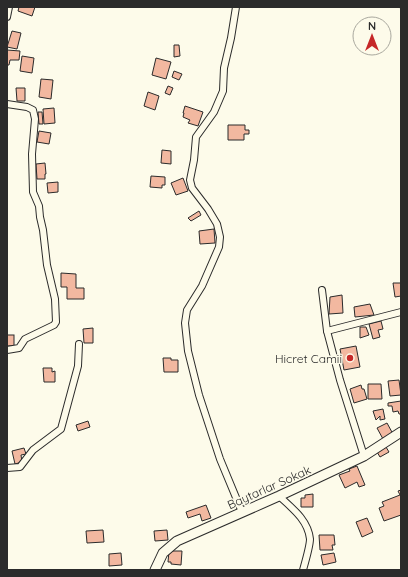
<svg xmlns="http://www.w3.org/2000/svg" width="408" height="577" viewBox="0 0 408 577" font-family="Quicksand,sans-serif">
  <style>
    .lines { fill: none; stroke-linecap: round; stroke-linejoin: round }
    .stream { stroke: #d8d7c9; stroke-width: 2 }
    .building { fill: #f2b8a0; stroke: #2b2b2b }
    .street-casing { stroke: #2b2b2b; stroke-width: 8 }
    .secondary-casing { stroke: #2b2b2b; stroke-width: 11 }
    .street { stroke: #fdfbea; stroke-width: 6 }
    .secondary { stroke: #fdfbea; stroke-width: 9 }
    .poi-dot { fill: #c62828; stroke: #fdfbea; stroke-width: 1.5 }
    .labels { text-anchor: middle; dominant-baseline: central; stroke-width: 3; stroke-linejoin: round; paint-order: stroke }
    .poi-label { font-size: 12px; fill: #2b2b2b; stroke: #fdfbea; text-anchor: end }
    .street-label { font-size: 12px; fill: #2b2b2b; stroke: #fdfbea }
  </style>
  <rect width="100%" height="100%" fill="#fdfbea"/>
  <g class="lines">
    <path class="stream" d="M399,7L401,8"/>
  </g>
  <g class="building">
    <path d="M19,7H35L32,16L18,11Z"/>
    <path d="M12,31L21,33L17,49L7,47Z"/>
    <path d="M174,45H179L180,56L174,57Z"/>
    <path d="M7,50L20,51L19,60H10L9,65H7Z"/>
    <path d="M22,56L34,58L32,73L20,71Z"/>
    <path d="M156,58L171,62L166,79L152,75Z"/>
    <path d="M174,71L182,74L179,80L172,77Z"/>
    <path d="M41,79L53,80L51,99L39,97Z"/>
    <path d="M168,86L173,88L170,95L165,93Z"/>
    <path d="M16,88H25V101H17Z"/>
    <path d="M148,92L159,96L155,110L144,106Z"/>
    <path d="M185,106L203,112L198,126L188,123L190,120L183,117L184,113H183Z"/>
    <path d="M54,108L55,123L44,124L43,109Z"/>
    <path d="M38,112H42L43,124H39Z"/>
    <path d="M228,125H245V130H249V134H244V140H228Z"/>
    <path d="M39,131L51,133L49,144L37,142Z"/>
    <path d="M162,150L171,151V164L161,163Z"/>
    <path d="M45,163L46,174H45V179H37L36,164Z"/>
    <path d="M151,176L165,177V185H162V188L150,187Z"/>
    <path d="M183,178L188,191L176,195L171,183Z"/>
    <path d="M58,182V192L48,193L47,183Z"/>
    <path d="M199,211L201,215L191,221L188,218Z"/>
    <path d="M214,229L215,243L200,244L199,231Z"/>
    <path d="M61,273L76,274V288H84V299H67V287H61Z"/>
    <path d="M393,283H401V296L395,297Z"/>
    <path d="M342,295L343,313L329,314L330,297Z"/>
    <path d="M370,304L374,315L355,317L354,307Z"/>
    <path d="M381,321L383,329L378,330L380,337L373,339L369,324Z"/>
    <path d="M360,327H366L369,335L360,338Z"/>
    <path d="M93,328V343H84L83,329Z"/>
    <rect x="7" y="335" width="7" height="11"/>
    <path d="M356,346L360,367L344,370L340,349Z"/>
    <path d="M163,358H171V360H178V372H164Z"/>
    <path d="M43,368H52V372L55,371V382H44Z"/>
    <path d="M399,380L401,395L390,396L388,381Z"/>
    <path d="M368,384H381L382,399H368Z"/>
    <path d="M361,385L362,389H364L367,399L354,403L350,389Z"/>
    <path d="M401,401V414H399L398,411L393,412L392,406H388V403Z"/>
    <path d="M383,409L385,419L380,420V416L376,420L373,411Z"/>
    <path d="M88,421L90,427L78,431L76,425Z"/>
    <path d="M387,423L393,434L383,439L377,428Z"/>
    <path d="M386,447L389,452L380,457L377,452Z"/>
    <path d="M24,448L26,454L21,455L22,462L15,464L12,451Z"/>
    <path d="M357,466L365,485L359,487L357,482L345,488L339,475L350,471L349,469Z"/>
    <path d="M401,490V515L384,521L379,508L384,506L382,502L400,495L398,491Z"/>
    <path d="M313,494V507H301V498H305V495Z"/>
    <path d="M206,505L211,518L202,521L200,514L188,518L186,512Z"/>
    <path d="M367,518L373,532L362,537L356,522Z"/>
    <path d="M103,530L104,542L87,543L86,531Z"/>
    <path d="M167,530L168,540L155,541L154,531Z"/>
    <path d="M319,535H334L335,545H332L333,550H320Z"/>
    <path d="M169,551H182L181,565L171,564V562H168Z"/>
    <path d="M121,553L122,565L109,566V554Z"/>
    <path d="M334,553L336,562L323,565L321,555Z"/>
  </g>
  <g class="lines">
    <g class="street-casing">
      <g id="street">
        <path d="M236,7L231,38L224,68L223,91L214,112L196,137L194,160L190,180L192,188L208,209L217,224L220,237L219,247L202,286L187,310L185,323L188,351L199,395L220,459L242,512"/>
        <path d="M7,17L9,7"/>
        <path d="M7,104L27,107L33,110L35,119L32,154L33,192L39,206L40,217L43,230L47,265L55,299L56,322L54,325L25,339L19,348L7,350"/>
        <path d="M322,290L327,331L340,380L364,456"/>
        <path d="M327,331L401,312"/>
        <path d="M7,468L20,467L33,450L61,429L78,366L79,344"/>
        <path d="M279,496C292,508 308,520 310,539C310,545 305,563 303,570"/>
      </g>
    </g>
    <g class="secondary-casing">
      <path id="secondary" d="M155,570L163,553L177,541L279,496L364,456L401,432"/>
    </g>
    <use href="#street" class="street"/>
    <use href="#secondary" class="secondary"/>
  </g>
  <circle class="poi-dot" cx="350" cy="358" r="4"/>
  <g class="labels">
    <g class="poi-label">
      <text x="342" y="358">Hicret Camii</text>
    </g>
    <g class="street-label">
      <text transform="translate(269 487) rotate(-24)">Baytarlar Sokak</text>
    </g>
  </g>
  <rect width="408" height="577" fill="none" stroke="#2b2b2b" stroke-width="16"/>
  <g transform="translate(372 36)"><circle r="19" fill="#fdfbea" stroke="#a9a89e"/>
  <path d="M0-3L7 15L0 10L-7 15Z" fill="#c62828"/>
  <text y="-6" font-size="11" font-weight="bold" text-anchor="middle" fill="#2b2b2b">N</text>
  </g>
</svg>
